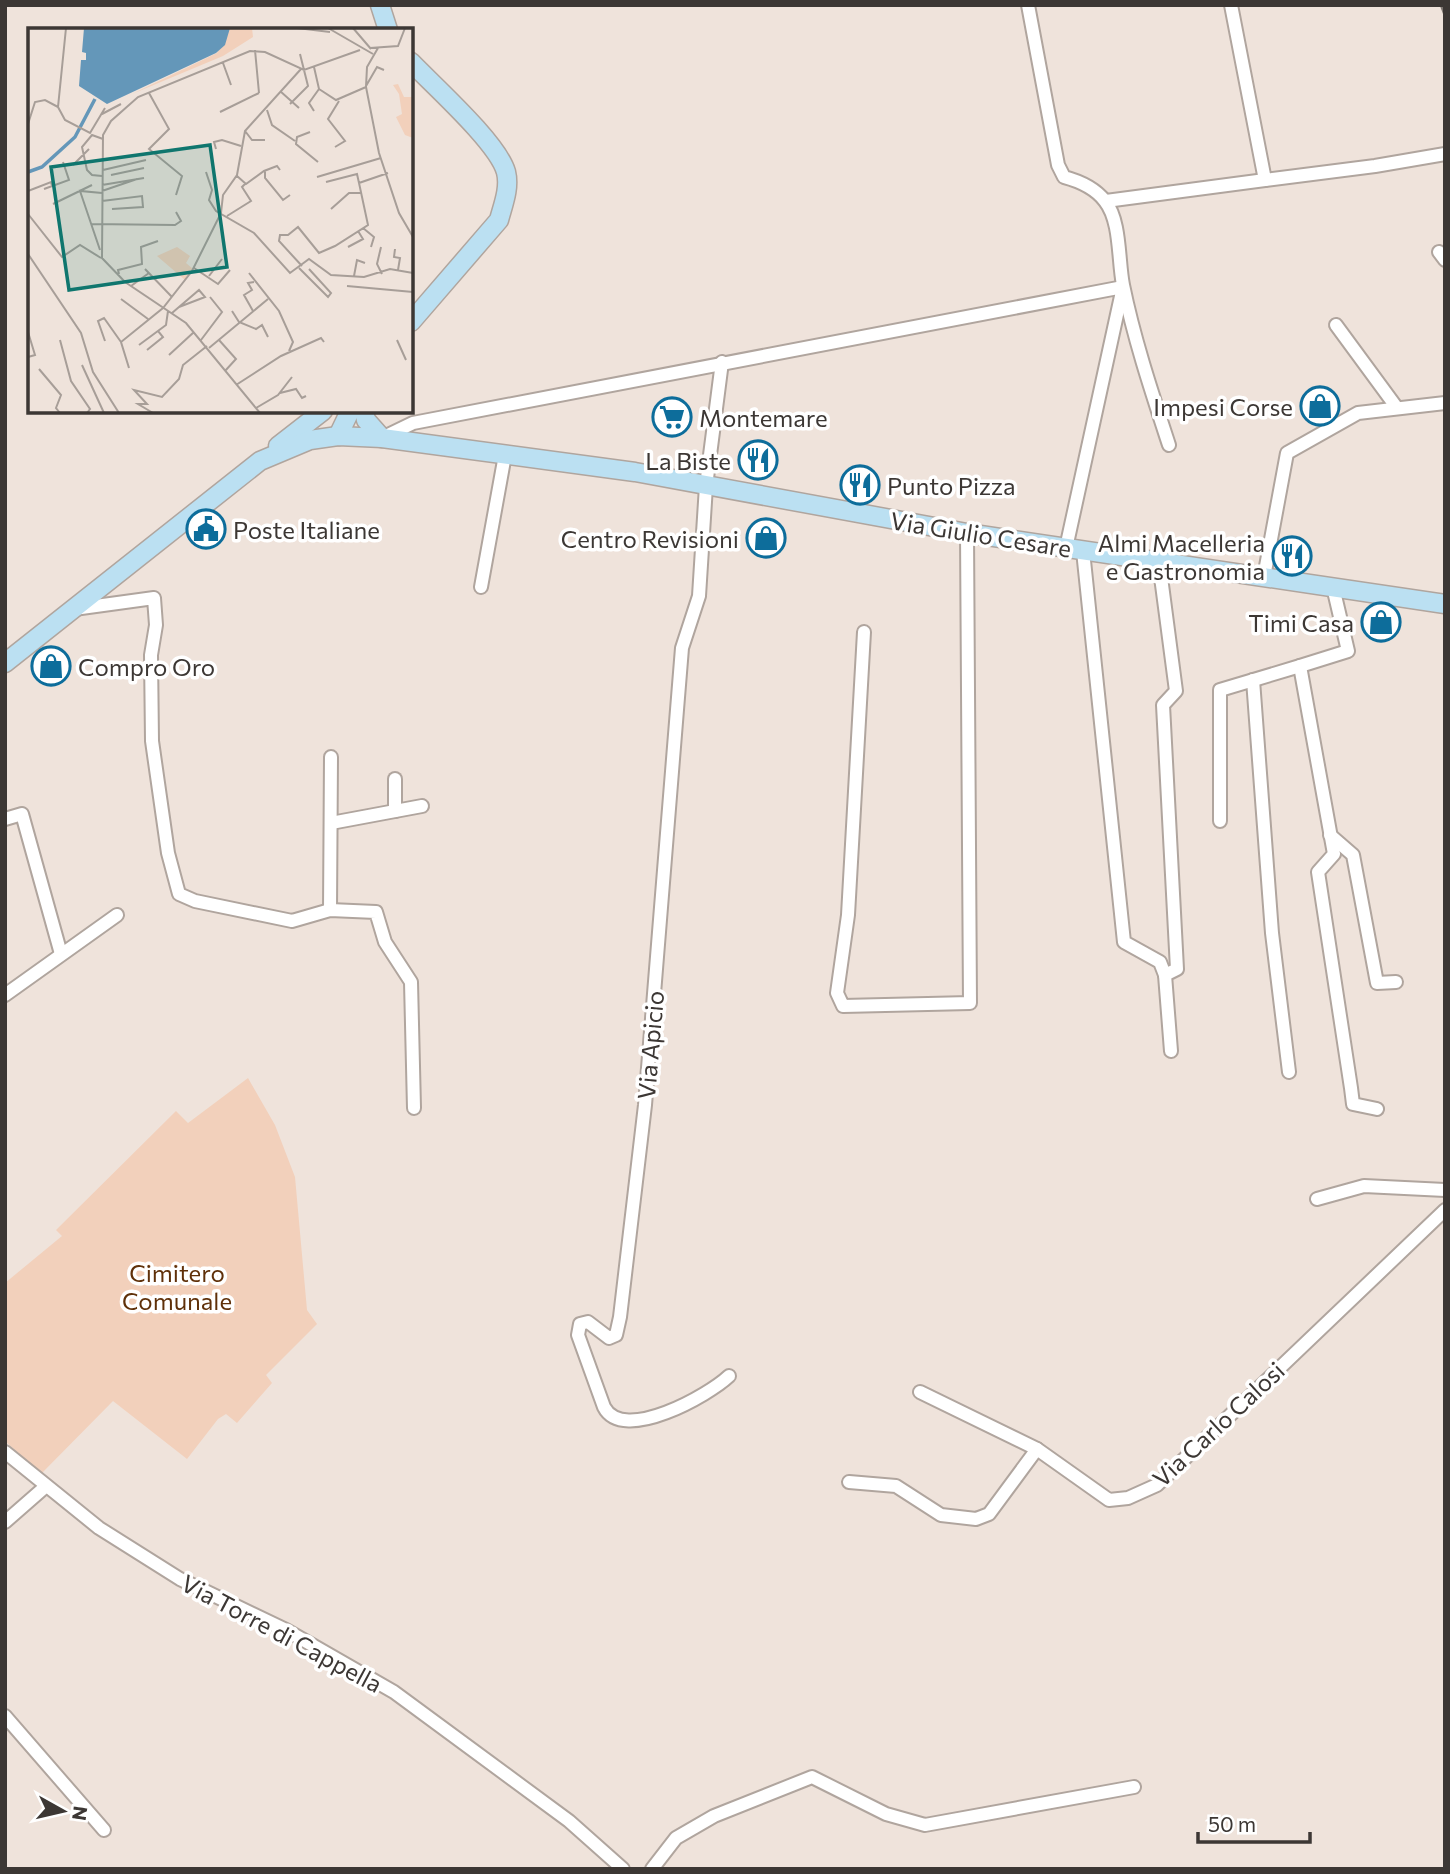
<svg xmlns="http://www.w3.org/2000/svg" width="1450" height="1874" viewBox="0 0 1450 1874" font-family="Commissioner,sans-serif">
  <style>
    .green { fill: #f2d0bb }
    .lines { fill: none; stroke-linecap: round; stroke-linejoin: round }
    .street-casing { stroke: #b0a59e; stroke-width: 16 }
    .secondary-casing { stroke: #b0a59e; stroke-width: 21 }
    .street { stroke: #fff; stroke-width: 12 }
    .secondary { stroke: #bbe0f2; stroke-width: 18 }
    .rail { stroke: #7c7570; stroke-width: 4.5; stroke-dasharray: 14 7; stroke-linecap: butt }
    .labels { text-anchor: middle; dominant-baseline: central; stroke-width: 7; stroke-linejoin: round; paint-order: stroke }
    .poi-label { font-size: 24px; fill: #3c3734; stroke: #fff; text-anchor: end }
    .street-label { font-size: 24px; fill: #3c3734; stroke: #fff }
    .park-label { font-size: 24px; fill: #5f3009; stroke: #fff }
    .inset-river { fill: none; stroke: #6497b9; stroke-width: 3.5 }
    .inset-road { fill: none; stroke: #a79e98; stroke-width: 2 }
    .view { fill: #0f766e; fill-opacity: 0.15; stroke: #0f766e; stroke-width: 3.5 }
    .inset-edge { fill: none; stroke: #3c3734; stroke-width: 3.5 }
  </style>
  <rect width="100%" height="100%" fill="#efe3db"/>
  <path class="green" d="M248,1078L275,1125L295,1177L307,1310L317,1324L266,1375L272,1383L237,1423L226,1414L218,1419L187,1459L113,1401L41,1474L5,1441V1283L62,1236L56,1230L176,1111L188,1123Z"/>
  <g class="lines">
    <g class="street-casing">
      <g id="street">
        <path d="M1028,5L1058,165L1064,177C1079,181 1095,188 1105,201C1121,221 1118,260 1123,285C1134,339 1152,393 1169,445"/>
        <path d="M1231,5L1265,180L1375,166L1445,154"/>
        <path d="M1106,201L1265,180"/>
        <path d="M1439,252L1445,260"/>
        <path d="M1336,325L1397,408"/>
        <path d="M722,362L706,486L699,596L682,648L645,1105L620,1317L616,1335L609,1338L588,1322L580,1324L578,1335L604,1407C623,1444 709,1395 729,1376"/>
        <path d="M382,438L413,423L1123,287L1066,548"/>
        <path d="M1083,551L1124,942L1160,962L1165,975"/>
        <path d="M1159,562L1176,691L1163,705L1177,969L1165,975L1171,1051"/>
        <path d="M1264,577L1287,453L1358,413L1445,403"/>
        <path d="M481,587L505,455"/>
        <path d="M1333,587L1348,651L1300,666L1334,854L1318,872L1351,1088L1353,1104L1377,1109"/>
        <path d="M74,609L154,598L156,625L151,655L152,741L168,853L179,894L195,901L292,921L330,910L376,912L385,942L411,982L414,1108"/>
        <path d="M864,632L848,915L837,993L843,1006L970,1003L967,533"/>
        <path d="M1253,680L1272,933L1289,1072"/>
        <path d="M395,779V811"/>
        <path d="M5,819L22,814L61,954"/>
        <path d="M1220,821V690L1300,666"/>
        <path d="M331,823L422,806"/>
        <path d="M1330,835L1353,855L1377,983L1396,982"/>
        <path d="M330,910L331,757"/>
        <path d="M5,995L117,915"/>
        <path d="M1317,1199L1364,1186L1445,1190"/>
        <path d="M920,1392L1037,1449L1109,1500L1128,1498L1157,1485L1445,1210"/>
        <path d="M5,1452L99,1528L180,1579L286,1630L394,1692L569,1821L623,1869"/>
        <path d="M849,1482L896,1486L941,1515L976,1519L989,1514L1037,1449"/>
        <path d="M5,1522L45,1487"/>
        <path d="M5,1716L104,1830"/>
        <path d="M652,1869L676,1838L714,1816L812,1777L886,1814L925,1825L1134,1787"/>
      </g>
    </g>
    <g class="secondary-casing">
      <g id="secondary">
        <path d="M380,5L388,30"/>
        <path d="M411,62C434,86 498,143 506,172C510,188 503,205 499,220L411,322"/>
        <path d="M364,411L366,420L382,438"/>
        <path d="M338,436L350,411"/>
        <path d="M278,446L323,411"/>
        <path d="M5,663L260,461L310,440L338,436L382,438L635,472L967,533L1445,604"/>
      </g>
    </g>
    <use href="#street" class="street"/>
    <use href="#secondary" class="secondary"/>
    <path class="rail" d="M1442,5L1445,13"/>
  </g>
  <defs>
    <g id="shop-ring" transform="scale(2.0125)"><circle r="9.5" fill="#fff" stroke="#0d6d9b" stroke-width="1.5"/><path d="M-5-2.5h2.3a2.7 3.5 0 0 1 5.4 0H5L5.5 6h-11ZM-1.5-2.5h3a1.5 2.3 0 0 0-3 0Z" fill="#0d6d9b"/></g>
    <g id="supermarket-ring" transform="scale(2.0125)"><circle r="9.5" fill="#fff" stroke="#0d6d9b" stroke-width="1.5"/><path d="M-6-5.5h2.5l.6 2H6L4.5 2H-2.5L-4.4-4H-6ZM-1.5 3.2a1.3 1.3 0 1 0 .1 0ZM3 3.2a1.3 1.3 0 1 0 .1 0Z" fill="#0d6d9b"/></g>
    <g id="restaurant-ring" transform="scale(2.0125)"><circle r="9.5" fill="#fff" stroke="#0d6d9b" stroke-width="1.5"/><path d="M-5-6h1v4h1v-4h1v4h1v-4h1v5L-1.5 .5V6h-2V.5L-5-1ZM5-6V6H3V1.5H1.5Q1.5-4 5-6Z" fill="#0d6d9b"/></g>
    <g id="civic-ring" transform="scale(2.0125)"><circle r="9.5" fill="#fff" stroke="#0d6d9b" stroke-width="1.5"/><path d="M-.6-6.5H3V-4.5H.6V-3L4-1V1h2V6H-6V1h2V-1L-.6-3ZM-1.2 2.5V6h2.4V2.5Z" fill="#0d6d9b"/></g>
  </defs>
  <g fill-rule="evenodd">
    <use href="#shop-ring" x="1320" y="406"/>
    <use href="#supermarket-ring" x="672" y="417"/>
    <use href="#restaurant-ring" x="758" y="460"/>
    <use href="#restaurant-ring" x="860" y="485"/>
    <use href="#civic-ring" x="206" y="529"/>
    <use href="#shop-ring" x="766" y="538"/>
    <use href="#restaurant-ring" x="1292" y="556"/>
    <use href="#shop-ring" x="1381" y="622"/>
    <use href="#shop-ring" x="51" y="666"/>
  </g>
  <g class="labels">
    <g class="poi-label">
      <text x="1293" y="406">Impesi Corse</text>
      <text x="699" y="417" text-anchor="start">Montemare</text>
      <text x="731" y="460">La Biste</text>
      <text x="887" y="485" text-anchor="start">Punto Pizza</text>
      <text x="233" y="529" text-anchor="start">Poste Italiane</text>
      <text x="739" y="538">Centro Revisioni</text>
      <text x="1265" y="542">Almi Macelleria<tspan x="1265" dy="28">e Gastronomia</tspan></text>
      <text x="1354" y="622">Timi Casa</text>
      <text x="78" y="666" text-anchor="start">Compro Oro</text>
    </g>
    <g class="street-label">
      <text transform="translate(981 534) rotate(9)">Via Giulio Cesare</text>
      <text transform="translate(650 1045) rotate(-85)">Via Apicio</text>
      <text transform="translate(1218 1424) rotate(-43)">Via Carlo Calosi</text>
      <text transform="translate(282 1633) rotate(28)">Via Torre di Cappella</text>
    </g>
    <g class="park-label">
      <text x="177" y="1272">Cimitero<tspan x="177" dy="28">Comunale</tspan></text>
    </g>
  </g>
  <g transform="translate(28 28)">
    <rect width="385" height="385" fill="#efe3db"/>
    <path d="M202,0H224L225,9L195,28L104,66L189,25ZM370,56L376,69H385V110L377,107L368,89L374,86L371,66L365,57ZM149,219L162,228L158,235L165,241L157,252L129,228Z" fill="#f2d0bb"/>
    <path d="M56,0H202L197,17L188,25L79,76L51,58L53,32H58V25L54,24Z" fill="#6497b9"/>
    <path class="inset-river" d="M0,144L14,139L47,109L67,71"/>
    <path class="inset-road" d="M38,0L30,79L37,92L62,105L77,80M269,0L302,4M300,0L345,26M325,0L343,21M342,20L370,18L377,0M350,20L339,39L338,59L351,125L371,185L385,209M227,22L231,65M195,35L203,57M286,39L291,61L308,72L338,59M338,58L349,39L356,42M252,63L271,80M121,65L141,101L121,121L154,148L148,167M262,76L280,58L272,26M239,82L244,97L267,113M286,83L281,75L291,61M192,84L231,65M74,86L93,76M0,96L7,74L17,72L30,79M217,103L224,112H237M282,104L269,109L268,116L290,134M307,119L317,113L300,91L311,73M188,121L186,114L194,112L213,118M45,137L61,121M75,142L118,132M237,143V150L255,172L262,167M178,144L184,162L181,172L188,183L226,205L262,245L281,231L303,247L336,249L362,241L385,245M83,147L116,140M74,148L64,147L59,142L54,119L64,107L75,111M209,148L218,156L236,143L249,138L252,142M289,149L353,130M298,154L329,146L331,155M74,157L116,150M16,161L41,152L35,134M0,163L23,154L24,158M74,163L109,151M74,173L114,168L115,179L84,181M25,176L64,157M303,181L321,165H334M0,186L34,229L52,217L73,230M199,188L223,173L214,159L217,156M63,196L147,197L153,193L148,184M335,200L346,209L343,219M320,219L335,211L330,203M353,219L349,236L354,246M367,221L366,229L372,230L370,242M72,222L52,163L74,165M0,226L53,305L65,344L91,385M274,238L251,213L252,207H260L270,199L291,225L307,218L340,197L331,155L360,145M166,240L190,256L202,242M271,240L300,269L303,265L281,241M117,241L144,269M221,245L251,283L265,314L261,323M91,246L90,242L114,236L113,219L130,213M181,248L194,231M326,248L329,232L337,235M103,258L121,245M319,258L385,264M93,271L120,291M204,283L211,294L228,301L234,297L240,309M225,283L216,267L224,262L220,255L226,254M144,285L151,279L171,262L177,269L151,279M0,304L7,327L0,329M32,312L43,353L62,381L59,385M173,312L194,284L182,269M191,312L208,331L197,343M369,312L378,332M77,313L70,293L76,290L93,314M111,317L138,297L140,283M181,320L240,271M119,322L135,309L130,303M141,327L166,304M54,337L76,385M101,340L93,314L135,280L164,243L193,185L195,167L209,147L217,103L273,41M11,341L33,367L28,380L32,385M208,357L253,328L293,310L296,314M252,365L268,361L274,370L278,368M228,380L250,367L264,349M125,385L110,376H119L106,362L134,369L151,351L155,337L179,318M232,385L158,295L97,254L74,230L75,107L83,93L110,69L222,23L237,24L276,42L332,22"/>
    <path class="view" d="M182,117L199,239L41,262L23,139Z"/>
    <rect width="385" height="385" class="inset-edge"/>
  </g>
  <rect width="1450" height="1874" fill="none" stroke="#3c3734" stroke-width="14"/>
  <g transform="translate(63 1811) rotate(98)" stroke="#ffffff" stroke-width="5" paint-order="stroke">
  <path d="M0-5L12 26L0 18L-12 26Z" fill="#3c3734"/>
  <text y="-10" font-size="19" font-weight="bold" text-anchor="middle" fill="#3c3734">N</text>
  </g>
  <path d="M1198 1832v10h112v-10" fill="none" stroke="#3c3734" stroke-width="3.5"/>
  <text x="1208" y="1832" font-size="21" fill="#3c3734" stroke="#ffffff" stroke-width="5" paint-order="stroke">50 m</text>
</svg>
